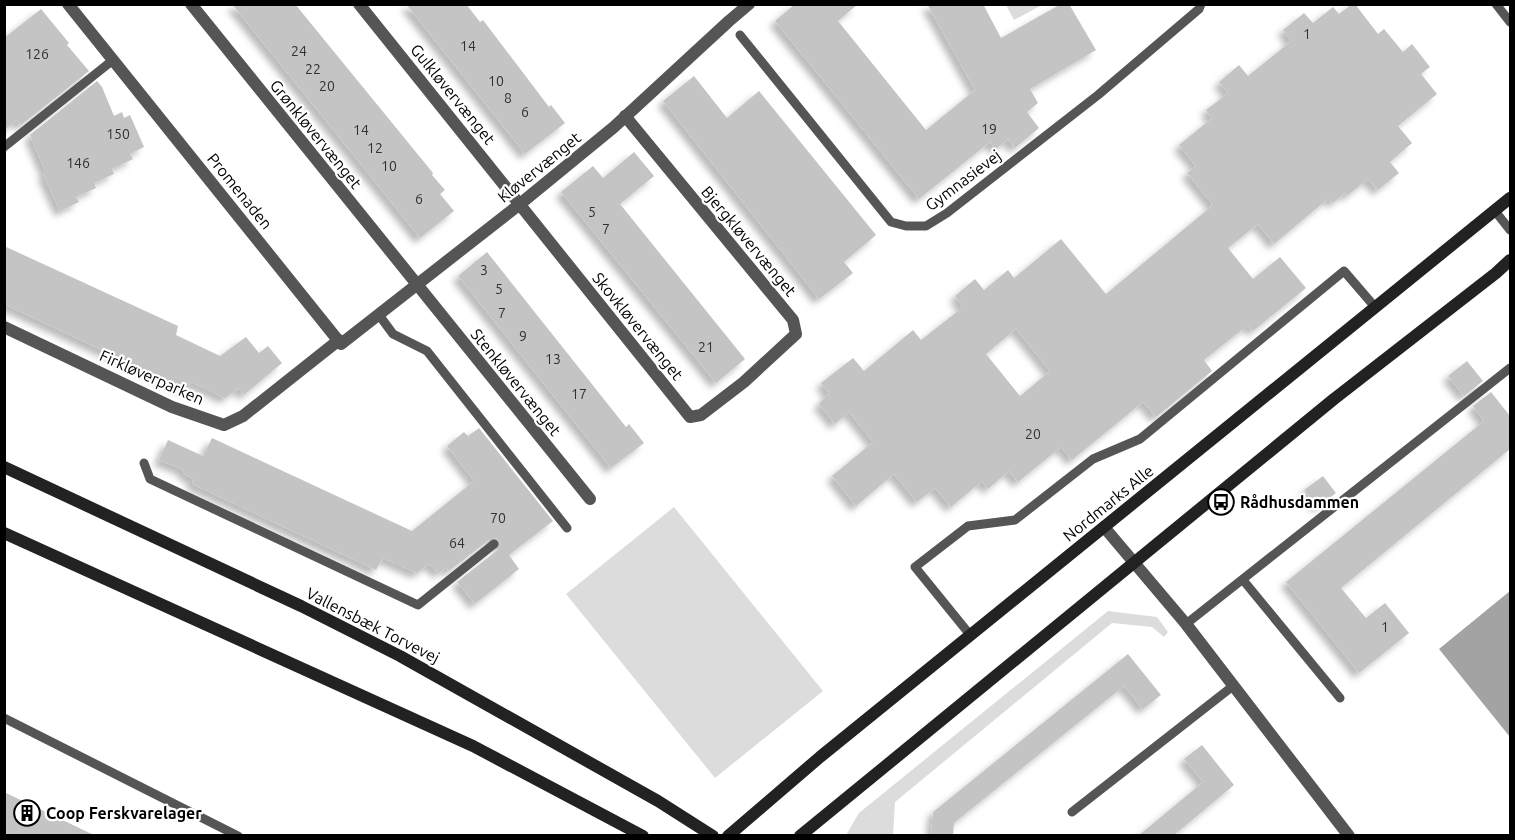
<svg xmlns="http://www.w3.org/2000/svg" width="1515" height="840" viewBox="0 0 1515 840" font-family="Ubuntu,sans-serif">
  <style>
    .green { fill: #dcdcdc }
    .water { fill: #a3a3a3 }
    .building { fill: #c4c4c4; fill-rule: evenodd; filter: url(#shadow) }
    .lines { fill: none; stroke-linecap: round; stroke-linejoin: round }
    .lane { stroke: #555; stroke-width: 9 }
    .street { stroke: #555; stroke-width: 12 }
    .secondary { stroke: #222; stroke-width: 12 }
    .labels { text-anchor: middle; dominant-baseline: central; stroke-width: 4.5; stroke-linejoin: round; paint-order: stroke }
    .number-label { font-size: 14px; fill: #313131 }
    .street-label { font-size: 16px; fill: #000; stroke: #fff }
    .poi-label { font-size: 16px; font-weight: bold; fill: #000; stroke: #fff; text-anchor: start }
  </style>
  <defs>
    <filter id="shadow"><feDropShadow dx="-5.5" dy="5.5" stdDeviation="3" flood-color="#0004"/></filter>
  </defs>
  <rect width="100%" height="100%" fill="#fff"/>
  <g class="green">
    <path d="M1006,5H1042L1014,20Z"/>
    <path d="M674,507L823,691L715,778L566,594Z"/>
    <path d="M1108,611L1157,617L1168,632L1164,637L1152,627L1112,623L895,802L893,835H846L859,813Z"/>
  </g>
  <path class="water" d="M1510,591V737L1439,649Z"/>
  <g class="building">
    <path d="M232,4H295L433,173L432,175L445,190L440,194L454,211L420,238Z"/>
    <path d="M406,4H466L480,22L483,20L549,107L551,105L565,123L525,154Z"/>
    <path d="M795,4H858L838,21L926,130L975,90L927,4H983L1001,38L1061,4H1069L1096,50L1030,89L1038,103L1027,112L1039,128L1015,148L1008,139L996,149L990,142L919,199L775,21Z"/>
    <path d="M1352,4H1355L1378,34L1384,29L1403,52L1412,44L1430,67L1421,74L1437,94L1398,126L1412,143L1390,162L1399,173L1378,190L1368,179L1347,196L1345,193L1333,203L1329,198L1274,244L1258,224L1228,248L1253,279L1280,257L1306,288L1253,331L1248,325L1204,360L1212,371L1156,417L1143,402L1072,460L1061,447L1018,482L1009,471L988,489L982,481L951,507L935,488L917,502L894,474L856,506L832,476L873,442L849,412L835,424L819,404L829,393L821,383L853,358L864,371L913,330L921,340L963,307L955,296L975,279L984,290L1008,270L1014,278L1061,239L1106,294L1213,205L1187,173L1196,166L1179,145L1212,118L1206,110L1228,93L1219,82L1239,65L1248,76L1291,41L1283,30L1304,13L1313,23L1333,7L1339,14ZM1016,329L1050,371L1020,396L986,354Z"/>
    <path d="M41,9L69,43L67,45L89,71L21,125L17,120L4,130V38Z"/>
    <path d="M694,76L727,118L759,91L876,235L844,262L853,273L819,299L663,101Z"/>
    <path d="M97,81L102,87L114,116L122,112L124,118L130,115L144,147L130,154L133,159L112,169L114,174L94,183L96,188L76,197L79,202L60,211L43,174L46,173L30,135Z"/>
    <path d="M634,152L654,176L620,204L745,359L716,383L561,192L593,166L603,178Z"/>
    <path d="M4,246L178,326L176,335L220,356L246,337L259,353L268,346L282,363L244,395L239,388L225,398L191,382L187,390L4,304Z"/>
    <path d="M487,252L626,427L629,424L644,443L611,468L458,276Z"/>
    <path d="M1467,361L1483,381L1464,396L1448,376Z"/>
    <path d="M1491,392L1510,416V449L1341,588L1366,618L1385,603L1409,633L1359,673L1286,582L1484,421L1473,406Z"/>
    <path d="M479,428L553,521L509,555L519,569L475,604L457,582L499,549L501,544L497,538L490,539L449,571L446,567L439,573L429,564L417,573L383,558L376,570L192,484L193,479L183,473L184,470L159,460L168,440L203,456L212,438L412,531L474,481L447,446L464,432L468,436Z"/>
    <path d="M1323,476L1336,493L1318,507L1304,490Z"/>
    <path d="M1128,654L1161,695L1143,709L1124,686L954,823L953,836H931L933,812Z"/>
    <path d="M1202,745L1234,785L1173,836H1138L1203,782L1184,759Z"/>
    <path d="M4,792L96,836H4Z"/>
  </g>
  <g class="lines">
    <g class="lane">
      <path d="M1496,4L1510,22"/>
      <path d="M740,35L891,222L906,226H926L947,213L1098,95L1199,9L1201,4"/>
      <path d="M4,147L113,60"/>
      <path d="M1495,211L1510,230"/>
      <path d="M379,315L393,334L427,351L567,528"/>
      <path d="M144,463L150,479L418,605L494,544"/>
      <path d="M1243,580L1340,698"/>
      <path d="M1186,624L1510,368"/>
      <path d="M971,636L915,567L968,526L1015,520L1093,459L1140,439L1344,271L1375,307"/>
      <path d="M4,718L238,836"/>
      <path d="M1072,812L1233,686"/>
    </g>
    <g class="street">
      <path d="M68,4L341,344L520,204L614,127L729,21L749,4"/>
      <path d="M191,4L590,499"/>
      <path d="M359,4L690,417L701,415L744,382L796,334L793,320L625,116"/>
      <path d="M4,327L172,407L224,425L243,416L339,340"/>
      <path d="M1104,527L1186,624L1349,836"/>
    </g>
    <g class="secondary">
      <path d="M4,467L301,606L400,656L658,801L713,836"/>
      <path d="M4,533L473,746L643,836"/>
      <path d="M728,836L820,757L1510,198"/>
      <path d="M800,836L1334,399L1496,273L1510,260"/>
    </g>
  </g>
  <defs>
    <g id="bus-ring" transform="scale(1.35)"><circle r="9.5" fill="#fff" stroke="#000" stroke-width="1.5"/><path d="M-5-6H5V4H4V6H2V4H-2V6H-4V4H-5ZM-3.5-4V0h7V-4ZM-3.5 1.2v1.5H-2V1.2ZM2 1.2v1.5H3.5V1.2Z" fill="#000"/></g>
    <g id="building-ring" transform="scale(1.35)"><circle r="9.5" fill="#fff" stroke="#000" stroke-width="1.5"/><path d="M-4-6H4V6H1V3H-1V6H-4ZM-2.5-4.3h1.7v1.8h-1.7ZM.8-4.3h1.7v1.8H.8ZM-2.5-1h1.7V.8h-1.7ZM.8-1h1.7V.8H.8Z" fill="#000"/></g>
  </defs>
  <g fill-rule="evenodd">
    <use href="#bus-ring" x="1221" y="502"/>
    <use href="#building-ring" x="27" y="813"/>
  </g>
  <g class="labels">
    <g class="number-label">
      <text x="1307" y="34">1</text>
      <text x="468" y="46">14</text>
      <text x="299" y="51">24</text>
      <text x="37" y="54">126</text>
      <text x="313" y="69">22</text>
      <text x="496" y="81">10</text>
      <text x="327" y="86">20</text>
      <text x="508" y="98">8</text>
      <text x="525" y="112">6</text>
      <text x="989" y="129">19</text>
      <text x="361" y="130">14</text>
      <text x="118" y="134">150</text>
      <text x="375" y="148">12</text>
      <text x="78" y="163">146</text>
      <text x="389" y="166">10</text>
      <text x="419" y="199">6</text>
      <text x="592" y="212">5</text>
      <text x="606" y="229">7</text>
      <text x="484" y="270">3</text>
      <text x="499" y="289">5</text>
      <text x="502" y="313">7</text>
      <text x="523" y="336">9</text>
      <text x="706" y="347">21</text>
      <text x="553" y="359">13</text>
      <text x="579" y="394">17</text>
      <text x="1033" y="434">20</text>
      <text x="498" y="518">70</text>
      <text x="457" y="543">64</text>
      <text x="1385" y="627">1</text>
    </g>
    <g class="street-label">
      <text transform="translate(453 94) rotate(51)">Gulkløvervænget</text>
      <text transform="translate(316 134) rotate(51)">Grønkløvervænget</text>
      <text transform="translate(539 167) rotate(-39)">Kløvervænget</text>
      <text transform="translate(963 180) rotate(-37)">Gymnasievej</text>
      <text transform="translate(240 191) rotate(51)">Promenaden</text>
      <text transform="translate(749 241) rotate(50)">Bjergkløvervænget</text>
      <text transform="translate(638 326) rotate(51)">Skovkløvervænget</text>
      <text transform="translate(152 377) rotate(24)">Firkløverparken</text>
      <text transform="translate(516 382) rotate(51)">Stenkløvervænget</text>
      <text transform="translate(1108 503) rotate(-39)">Nordmarks Alle</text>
      <text transform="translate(373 625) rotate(27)">Vallensbæk Torvevej</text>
    </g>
    <g class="poi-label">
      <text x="1240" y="502">Rådhusdammen</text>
      <text x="46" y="813">Coop Ferskvarelager</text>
    </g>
  </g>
  <rect width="1515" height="840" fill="none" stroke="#000000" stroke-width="12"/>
</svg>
